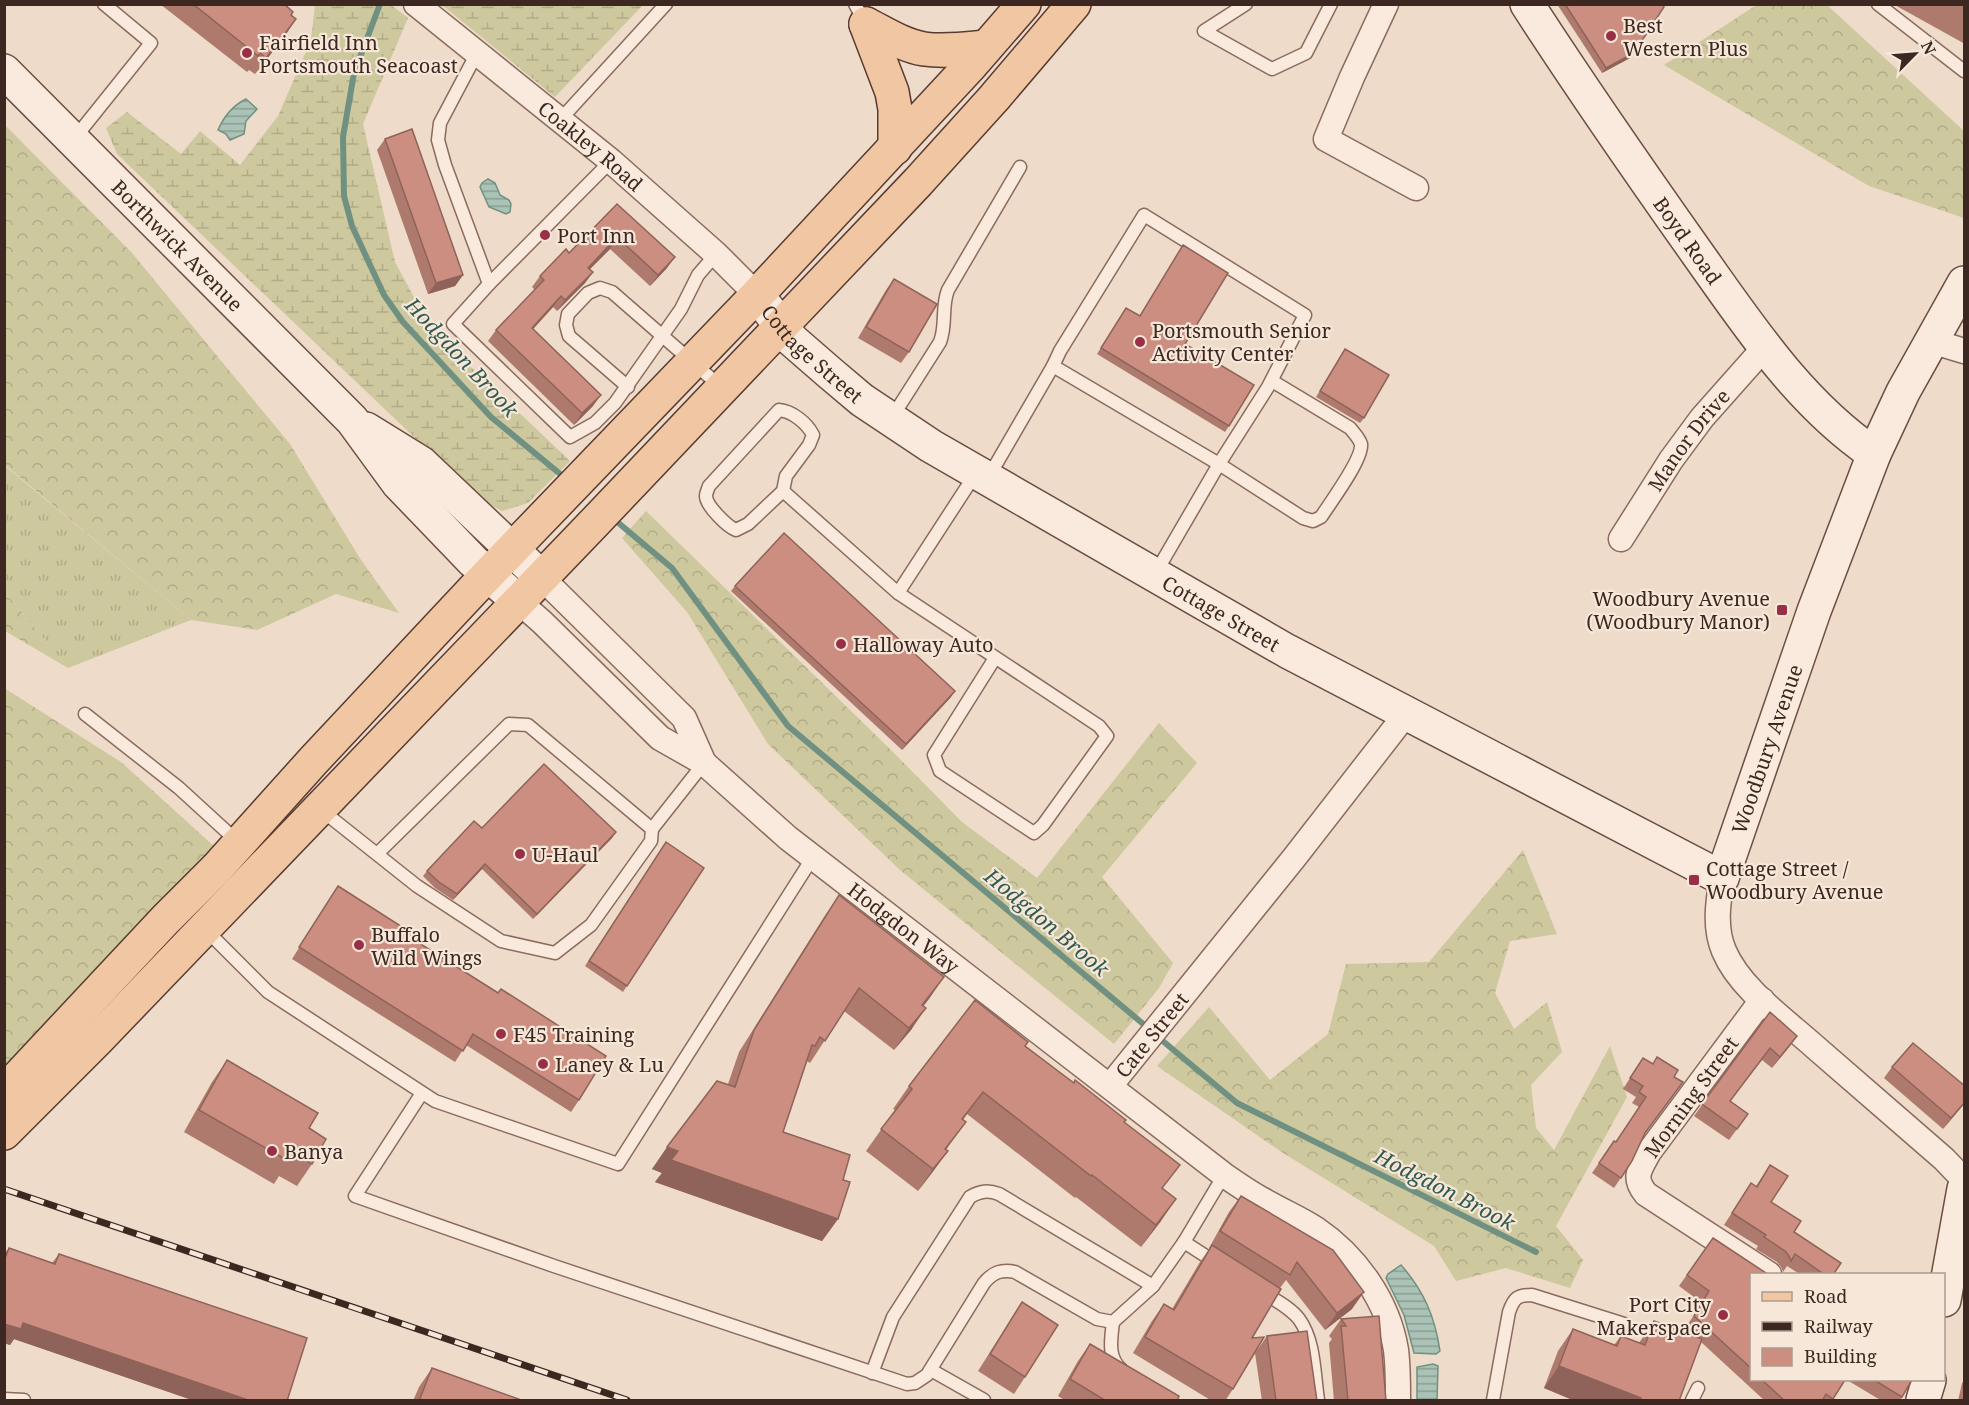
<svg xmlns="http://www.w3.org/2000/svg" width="1969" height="1405" viewBox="0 0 1969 1405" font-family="'Noto Serif',serif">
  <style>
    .grass { fill: url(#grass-tufts) }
    .forest { fill: url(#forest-crowns) }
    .wetland { fill: url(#wetland-marsh) }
    .water { fill: url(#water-rules); stroke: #709182; stroke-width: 1.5 }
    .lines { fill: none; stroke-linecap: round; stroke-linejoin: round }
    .stream { stroke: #709182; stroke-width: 6 }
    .lane-casing { stroke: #8b6b5e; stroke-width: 15 }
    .street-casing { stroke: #8b6b5e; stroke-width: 27 }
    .secondary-casing { stroke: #6d4d41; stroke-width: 36 }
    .primary-casing { stroke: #593b31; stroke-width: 36 }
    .lane { stroke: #f9eadd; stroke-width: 12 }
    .street { stroke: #f9eadd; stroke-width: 24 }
    .secondary { stroke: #f9eadd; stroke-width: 33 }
    .primary { stroke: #f0c6a3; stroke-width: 33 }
    .rail-casing { stroke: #3c2821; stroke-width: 7 }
    .rail { stroke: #f6e7d9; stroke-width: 4.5; stroke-dasharray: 14; stroke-linecap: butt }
    .wall { fill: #af7a6e }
    .shaded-wall { fill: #8f635a }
    .building { fill: #cc8e80; stroke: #8f635a; stroke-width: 1.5 }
    .poi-dot { fill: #992e47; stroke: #f6e7d9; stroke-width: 2 }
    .labels { text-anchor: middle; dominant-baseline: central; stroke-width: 4.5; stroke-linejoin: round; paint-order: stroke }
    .poi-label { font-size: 20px; fill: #3c2821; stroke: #f6e7d9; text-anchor: start }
    .street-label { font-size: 20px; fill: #3c2821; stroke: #f6e7d9 }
    .water-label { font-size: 21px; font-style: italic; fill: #315b4f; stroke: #f6e7d9 }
  </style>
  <defs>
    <pattern id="grass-tufts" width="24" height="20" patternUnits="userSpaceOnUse" patternTransform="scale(1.5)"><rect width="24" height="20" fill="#cdc89d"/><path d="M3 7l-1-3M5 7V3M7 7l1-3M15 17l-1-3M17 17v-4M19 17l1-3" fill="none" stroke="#b1ac87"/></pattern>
    <pattern id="forest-crowns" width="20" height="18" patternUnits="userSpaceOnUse" patternTransform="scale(1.5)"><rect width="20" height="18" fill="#cdc89d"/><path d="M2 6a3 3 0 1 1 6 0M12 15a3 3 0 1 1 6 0" fill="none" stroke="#b1ac87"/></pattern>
    <pattern id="wetland-marsh" width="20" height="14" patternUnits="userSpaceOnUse" patternTransform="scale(1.5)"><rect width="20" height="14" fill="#cdc89d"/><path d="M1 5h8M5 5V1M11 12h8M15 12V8" fill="none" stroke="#b1ac87"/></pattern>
    <pattern id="water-rules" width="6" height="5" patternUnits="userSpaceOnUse" patternTransform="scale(1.5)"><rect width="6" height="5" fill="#aac3b6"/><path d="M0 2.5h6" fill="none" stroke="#8c9e94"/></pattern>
  </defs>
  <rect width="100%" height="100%" fill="#eedbc9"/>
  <path class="grass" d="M4,465L191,620L68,668L5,592Z"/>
  <g class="forest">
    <path d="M1758,4L1827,5L1964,131V218L1869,186L1664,65Z"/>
    <path d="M4,124L132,253L290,444L361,560L399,613L336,594L257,630L191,620L5,465Z"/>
    <path d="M646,511L892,751L962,822L1037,878L1159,723L1197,763L1102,877L1173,963L1159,988L1114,1044L900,870L768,744L687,612L622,538Z"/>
    <path d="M5,592L68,668L5,631Z"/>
    <path d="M4,688L121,762L216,848L4,1068Z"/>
    <path d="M1523,850L1557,934L1510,941L1495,993L1514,1029L1547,1002L1562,1052L1531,1085L1536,1128L1554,1150L1610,1046L1627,1097L1556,1226L1583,1260L1570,1288L1506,1268L1456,1281L1434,1246L1283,1153L1157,1066L1209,1007L1270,1080L1328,1034L1346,964L1429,962Z"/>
  </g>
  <g class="wetland">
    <path d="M315,5H391L408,18L363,124L395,262L431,329L570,461L528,503L502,511L477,497L117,154L106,128L127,112L181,154L200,131L240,165L278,116L311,40Z"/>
    <path d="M442,5H643L555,97Z"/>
  </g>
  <g class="water">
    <path d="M246,99L257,109L246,121L244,134L230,140L226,134L218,130C224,116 232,106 246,99Z"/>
    <path d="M488,179L495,183L500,195L509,200L511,204L510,212L506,214L489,207L480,187L482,183Z"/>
    <path d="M1401,1265C1424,1291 1435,1317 1440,1351L1436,1354L1414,1353L1404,1315L1386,1278L1388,1274Z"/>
    <path d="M1433,1364L1438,1366L1437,1400H1417V1367Z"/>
  </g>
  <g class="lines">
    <g class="stream">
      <path d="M380,4L354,73L343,137L344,196L352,226L384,295L403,322L491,417L559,473"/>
      <path d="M615,520L672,568L788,726L1148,1028"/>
      <path d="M1158,1037L1237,1103L1536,1252"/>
    </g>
    <g class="lane-casing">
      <g id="lane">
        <path d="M855,4L865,23"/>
        <path d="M1246,4L1204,31L1272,69L1306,53L1331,4"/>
        <path d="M1878,4L1964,71"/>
        <path d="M477,53L440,123L438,140L445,165L489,284L611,161"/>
        <path d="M560,120L666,4"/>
        <path d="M74,139L151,43L104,4"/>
        <path d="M489,284L453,324L570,437L595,423L615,403L681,309L698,275L716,254"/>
        <path d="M1053,366L1219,464L1303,518L1313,521L1321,517C1330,503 1363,459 1361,444C1359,438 1354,433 1350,428L1272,381"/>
        <path d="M628,387L569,336L566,325L568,314L588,293L600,288L612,292L721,387"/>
        <path d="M779,410C792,411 807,423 813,435L809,445L786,476L783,491L748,524L736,530C728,527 706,506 706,496C706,493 708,489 709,486Z"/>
        <path d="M891,419L940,342C947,324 941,307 948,290L1020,167"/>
        <path d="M988,478L1053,366L1060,351L1144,215L1305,315L1268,387L1219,464L1155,574"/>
        <path d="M783,491L898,593L1099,726L1107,736L1043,825L1034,833L940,771L934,755L995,658"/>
        <path d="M898,593L976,473"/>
        <path d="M85,714L179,788L238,842"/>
        <path d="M320,809L417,886L501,941L555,953L591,925L651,841L652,829L528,725L509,724L377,854"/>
        <path d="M652,829L704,763"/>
        <path d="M205,929L268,992L435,1101L618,1164L813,857"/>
        <path d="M422,1093L355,1196L554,1266L907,1384L915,1383L927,1375L984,1283C993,1272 1002,1269 1015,1272L1097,1319L1113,1322L1153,1286L1184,1242L1224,1175"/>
        <path d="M1184,1242L1218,1264"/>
        <path d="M1261,1291C1273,1299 1290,1307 1299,1319C1315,1341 1314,1374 1318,1400"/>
        <path d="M1113,1322C1111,1339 1107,1358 1122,1370"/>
        <path d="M931,1370L984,1400"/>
        <path d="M872,1373L893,1317L970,1197C980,1191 988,1190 999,1194L1153,1286"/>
        <path d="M4,1399L24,1400"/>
        <path d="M1493,1400L1509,1312C1514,1298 1517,1295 1532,1295L1624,1324"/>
        <path d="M1692,1400L1698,1388"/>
      </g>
    </g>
    <g class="street-casing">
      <g id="street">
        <path id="s1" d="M416,4L611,161L716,254L757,295"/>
        <path d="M1386,4L1352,77L1326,139L1416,188"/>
        <path d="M1931,341L1964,351"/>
        <path id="s2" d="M1621,539L1671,460L1702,418L1765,347"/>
        <path d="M541,577L684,718L704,763"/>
        <path id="s3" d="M518,601L542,622L660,738L704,763L788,838L1224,1175C1237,1184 1250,1193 1263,1200C1280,1210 1299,1218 1316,1229C1356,1256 1388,1301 1396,1350C1398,1366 1398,1384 1398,1400"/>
        <path d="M1722,878C1718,902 1714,928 1724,951C1740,989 1785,1020 1815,1047C1858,1084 1901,1122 1944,1159L1964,1180"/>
        <path d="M1762,1000L1649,1152C1640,1169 1632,1177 1646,1194L1769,1274"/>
        <path id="s4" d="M1110,1086L1294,858L1406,714"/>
      </g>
    </g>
    <g class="secondary-casing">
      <g id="secondary">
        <path id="s5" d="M1527,4C1582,89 1639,171 1697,253C1749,326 1799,403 1874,454"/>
        <path id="s6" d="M4,71L352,420L398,483L473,561L518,601"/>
        <path id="s7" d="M757,295L792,340L830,373L862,400L931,446L1287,651L1722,878L1814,611L1874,454L1903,392L1964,283"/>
        <path d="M366,429L421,463L541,577"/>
        <path d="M1944,1300L1964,1189"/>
        <path d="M1923,1400L1929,1380"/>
      </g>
    </g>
    <g class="primary-casing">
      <g id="primary">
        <path d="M866,24L892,92L895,109V148"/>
        <path d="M866,24C884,33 904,46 924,49C944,52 966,49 986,47"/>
        <path d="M4,1092L165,920L217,868L313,761L473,590L757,295L971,65L1024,4"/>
        <path d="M4,1133L98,1039L594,523L918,182L994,98L1074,4"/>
      </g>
    </g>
    <use href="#lane" class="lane"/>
    <use href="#street" class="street"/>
    <use href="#secondary" class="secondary"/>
    <use href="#primary" class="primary"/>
    <g class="rail-casing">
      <path id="rail" d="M4,1189L627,1400"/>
    </g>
    <use href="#rail" class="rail"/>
  </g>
  <g class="wall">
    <path d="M160,4H284L291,15L285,36L255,74L249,70L247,72Z"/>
    <path d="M1557,4H1663L1630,58L1602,73Z"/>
    <path d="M1893,4H1965V44Z"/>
    <path d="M385,139L463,275L455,286L428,294L377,150Z"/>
    <path d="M617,204L667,268L650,286L610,249L590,269L593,272L585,283L557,311L553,307L533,329L593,406L574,425L488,341L496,330L535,290L532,287L540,276L569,253Z"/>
    <path d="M1183,245L1185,344L1229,426L1225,432L1097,354L1126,308L1140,316Z"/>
    <path d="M894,279L909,352L901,363L858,338L886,290Z"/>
    <path d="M1345,349L1364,418L1360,423L1316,397Z"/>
    <path d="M735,586L951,697L902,750L731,591Z"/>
    <path d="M482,828L616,832L612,838L533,919L482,869L453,900L435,888L423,876L427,871Z"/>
    <path d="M666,842L704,868L623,992L585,966Z"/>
    <path d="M338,886L419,943L498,992L579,1100L571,1112L466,1045L455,1062L292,959Z"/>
    <path d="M839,895L923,1006L911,1030L894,1050L844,1011L810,1063L807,1061L783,1132L843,1180L838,1219L822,1241L655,1182L662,1173L652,1169L728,1084L739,1052L824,917Z"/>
    <path d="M1770,1012L1797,1036L1789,1047L1772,1068L1762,1060L1730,1101L1748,1114L1729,1140L1694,1116Z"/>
    <path d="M1025,1046L1124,1122L1163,1189L1161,1221L1141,1247L1076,1197L1075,1198L967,1114L963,1120L946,1150L948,1151L918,1191L866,1151L895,1110L893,1109L909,1086Z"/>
    <path d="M1643,1058L1674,1077L1644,1135L1632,1161L1614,1188L1592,1173L1614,1141L1616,1142L1639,1107L1632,1103L1636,1097L1623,1089Z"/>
    <path d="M227,1060L309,1128L312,1164L297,1186L279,1176L274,1184L184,1132L212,1082Z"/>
    <path d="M1892,1067L1964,1104L1943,1129L1884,1078Z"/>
    <path d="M1770,1165L1771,1202L1794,1232L1833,1275H1801L1787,1266L1783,1272L1781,1267L1777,1262L1756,1249L1758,1246L1724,1225L1751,1183L1756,1186Z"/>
    <path d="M1241,1196L1352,1309L1325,1330L1286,1280L1280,1288L1252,1338L1233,1389L1225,1401H1212L1133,1353L1152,1321L1164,1304L1172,1309L1200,1262L1210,1248H1209L1229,1212Z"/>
    <path d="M1713,1238L1752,1275V1380H1845L1832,1401H1765L1701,1342L1679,1401H1575L1544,1388L1558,1351L1573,1329L1614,1345L1621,1336L1639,1343L1654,1321L1697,1337L1686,1327L1702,1303L1679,1286Z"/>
    <path d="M9,1248L52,1263L59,1254L287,1401H195L14,1339L10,1345L4,1343V1254Z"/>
    <path d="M1022,1302L1025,1377L1014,1394L978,1371L1011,1319Z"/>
    <path d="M1379,1316L1386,1401H1334L1329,1343L1332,1339L1329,1336L1341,1319Z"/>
    <path d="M1267,1336L1317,1401H1262L1255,1353Z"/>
    <path d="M1090,1344L1177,1401H1066L1058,1396L1078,1361Z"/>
    <path d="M432,1368L524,1401H413L419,1387Z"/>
    <path d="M1965,1379V1401H1958L1962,1383Z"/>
    <path d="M1847,1380H1912L1900,1401H1882Z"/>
  </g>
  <g class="shaded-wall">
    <path d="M296,19L285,36L255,74L266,58Z"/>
    <path d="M1634,53L1630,58L1602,73L1606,68Z"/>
    <path d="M617,237L610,249L580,279L588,268Z"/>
    <path d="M675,257L667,268L650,286L658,275Z"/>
    <path d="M593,272L585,283L557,311L565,300Z"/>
    <path d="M463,275L455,286L428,294L436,283Z"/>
    <path d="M561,296L553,307L524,339L532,328Z"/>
    <path d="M601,395L593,406L574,425L582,413Z"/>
    <path d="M955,691L951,697L902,750L906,744Z"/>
    <path d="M616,832L612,838L533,919L537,914Z"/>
    <path d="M485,864L482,869L453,900L457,894Z"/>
    <path d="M944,977L929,999L907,1027L922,1005Z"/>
    <path d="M926,1008L911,1030L894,1050L909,1028Z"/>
    <path d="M1797,1036L1789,1047L1772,1068L1780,1057Z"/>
    <path d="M983,1092L967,1114L946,1141L962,1119Z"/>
    <path d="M1965,1102L1964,1104L1943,1129L1951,1118Z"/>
    <path d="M966,1122L950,1144L930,1171L945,1149Z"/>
    <path d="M667,1147L678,1151L838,1219L822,1241L655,1182L662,1173L652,1169Z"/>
    <path d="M948,1151L932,1173L918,1191L933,1169Z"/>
    <path d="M1176,1199L1161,1221L1141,1247L1156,1225Z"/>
    <path d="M1364,1292L1352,1309L1325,1330L1337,1313Z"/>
    <path d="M23,1323L251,1401H195L14,1339L10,1345L4,1343V1324Z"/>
    <path d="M1559,1366L1641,1398L1639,1401H1575L1544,1388Z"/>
  </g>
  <g class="building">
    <path d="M193,4H284L293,12L291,15L296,19L266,58L260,53L258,56Z"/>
    <path d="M1565,4H1663L1664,7L1634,53L1606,68Z"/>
    <path d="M412,129L463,275L436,283L385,139Z"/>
    <path d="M617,204L675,257L658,275L617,237L588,268L593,272L565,300L561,296L532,328L601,395L582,413L496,330L544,280L540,276L566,249L569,253Z"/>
    <path d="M1183,245L1228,273L1185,344L1254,385L1229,426L1101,348L1126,308L1140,316Z"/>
    <path d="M894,279L937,304L909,352L866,327Z"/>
    <path d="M1345,349L1389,375L1364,418L1320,391Z"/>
    <path d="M784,533L955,691L906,744L735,586Z"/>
    <path d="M544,764L616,832L537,914L485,864L457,894L439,882L427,871L474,821L482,828Z"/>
    <path d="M666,842L704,868L627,986L589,961Z"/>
    <path d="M338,886L421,939L419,943L498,993L501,989L606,1056L579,1100L473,1034L463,1051L299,947Z"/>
    <path d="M839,895L944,977L922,1005L926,1008L909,1028L859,988L825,1041L820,1037L815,1046L812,1045L783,1132L850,1155L843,1180L850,1182L838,1219L671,1160L678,1151L667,1147L717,1081L735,1087L754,1030Z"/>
    <path d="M975,1000L1028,1042L1025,1046L1074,1083L1075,1080L1126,1120L1124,1122L1180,1165L1162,1188L1176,1199L1156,1225L1092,1175L1091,1176L983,1092L962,1119L966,1122L945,1149L948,1151L933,1169L881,1129L912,1089L909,1086Z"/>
    <path d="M1770,1012L1797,1036L1780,1057L1770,1048L1730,1101L1748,1114L1737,1129L1702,1104Z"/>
    <path d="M1913,1043L1965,1086V1102L1951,1118L1892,1067Z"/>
    <path d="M1657,1057L1678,1070L1674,1077L1683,1082L1645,1133L1632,1161L1621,1178L1599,1163L1614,1141L1616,1142L1646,1097L1639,1092L1643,1086L1630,1078L1643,1058L1653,1064Z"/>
    <path d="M227,1060L318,1113L309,1128L326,1139L312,1164L294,1154L290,1162L199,1110Z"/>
    <path d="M1770,1165L1788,1176L1771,1202L1801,1221L1794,1232L1841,1263L1833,1275H1825L1795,1254L1791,1261L1789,1256L1785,1251L1764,1237L1766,1235L1732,1213L1751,1183L1757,1187Z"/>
    <path d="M1241,1196L1333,1250L1364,1292L1337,1313L1297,1262L1290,1275L1220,1231Z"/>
    <path d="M1713,1238L1769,1275H1752V1369L1694,1316L1709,1291L1687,1275Z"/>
    <path d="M1212,1245L1281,1289L1252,1338L1264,1337L1233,1389L1145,1337L1164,1304L1174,1310Z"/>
    <path d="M9,1248L55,1264L59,1254L307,1338L287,1401H251L23,1323L21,1329L4,1324V1261Z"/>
    <path d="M1022,1302L1058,1325L1025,1377L990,1354Z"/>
    <path d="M1379,1316L1386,1401H1348L1341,1326H1346L1341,1319Z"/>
    <path d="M1654,1321L1702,1339L1679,1401H1640L1641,1398L1559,1366L1573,1329L1617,1346L1621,1336L1645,1345Z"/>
    <path d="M1307,1331L1317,1401H1276L1267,1336Z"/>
    <path d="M1090,1344L1179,1396L1177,1401H1106L1070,1379Z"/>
    <path d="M432,1368L524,1401H419Z"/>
    <path d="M1762,1380H1845L1833,1399L1826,1394L1822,1401H1785Z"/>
    <path d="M1874,1380H1912L1902,1397Z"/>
  </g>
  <g class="poi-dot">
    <circle cx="1611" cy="36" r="6"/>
    <circle cx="247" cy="53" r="6"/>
    <circle cx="545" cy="235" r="6"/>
    <circle cx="1140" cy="342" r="6"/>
    <rect x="1776" y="604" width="12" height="12" rx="3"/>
    <circle cx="841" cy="644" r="6"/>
    <circle cx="520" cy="854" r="6"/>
    <rect x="1688" y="874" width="12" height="12" rx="3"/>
    <circle cx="359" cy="945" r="6"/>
    <circle cx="501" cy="1034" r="6"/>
    <circle cx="543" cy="1064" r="6"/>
    <circle cx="272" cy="1151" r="6"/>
    <circle cx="1723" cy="1315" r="6"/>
  </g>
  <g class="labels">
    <g class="poi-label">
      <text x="1623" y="25">Best<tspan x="1623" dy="23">Western Plus</tspan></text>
      <text x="259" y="42">Fairfield Inn<tspan x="259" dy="23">Portsmouth Seacoast</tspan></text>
      <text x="557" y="235">Port Inn</text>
      <text x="1152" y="330">Portsmouth Senior<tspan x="1152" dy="23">Activity Center</tspan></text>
      <text x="1770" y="598" text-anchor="end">Woodbury Avenue<tspan x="1770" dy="23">(Woodbury Manor)</tspan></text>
      <text x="853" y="644">Halloway Auto</text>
      <text x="532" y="854">U-Haul</text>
      <text x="1706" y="868">Cottage Street /<tspan x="1706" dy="23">Woodbury Avenue</tspan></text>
      <text x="371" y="934">Buffalo<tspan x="371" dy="23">Wild Wings</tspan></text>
      <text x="513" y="1034">F45 Training</text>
      <text x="555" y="1064">Laney &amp; Lu</text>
      <text x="284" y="1151">Banya</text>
      <text x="1711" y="1304" text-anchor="end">Port City<tspan x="1711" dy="23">Makerspace</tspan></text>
    </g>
    <g class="street-label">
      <text stroke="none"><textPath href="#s1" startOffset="225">Coakley Road</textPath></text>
      <text stroke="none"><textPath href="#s5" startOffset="286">Boyd Road</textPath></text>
      <text stroke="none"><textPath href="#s6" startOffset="246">Borthwick Avenue</textPath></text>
      <text stroke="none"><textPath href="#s7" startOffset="81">Cottage Street</textPath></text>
      <text stroke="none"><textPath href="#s2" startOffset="120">Manor Drive</textPath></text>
      <text stroke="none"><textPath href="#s7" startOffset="567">Cottage Street</textPath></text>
      <text stroke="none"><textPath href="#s7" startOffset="1270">Woodbury Avenue</textPath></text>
      <text stroke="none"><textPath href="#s3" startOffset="507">Hodgdon Way</textPath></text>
      <text stroke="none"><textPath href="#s4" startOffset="66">Cate Street</textPath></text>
      <text transform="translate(1691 1097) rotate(-54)">Morning Street</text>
    </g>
    <g class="water-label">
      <text transform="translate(462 357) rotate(47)">Hodgdon Brook</text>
      <text transform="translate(1047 922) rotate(40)">Hodgdon Brook</text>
      <text transform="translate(1445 1189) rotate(27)">Hodgdon Brook</text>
    </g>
  </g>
  <rect width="1969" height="1405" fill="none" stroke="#3c2821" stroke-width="12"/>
  <rect x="1750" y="1273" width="195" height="108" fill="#f6e7d9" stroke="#ac9b8f" stroke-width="1.5"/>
  <rect x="1762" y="1292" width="30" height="9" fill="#f0c6a3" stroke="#ac9b8f" stroke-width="1.5"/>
  <text x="1804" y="1303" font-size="18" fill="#3c2821">Road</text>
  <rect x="1762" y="1322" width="30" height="9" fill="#3c2821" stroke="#ac9b8f" stroke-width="1.5"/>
  <text x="1804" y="1333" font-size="18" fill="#3c2821">Railway</text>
  <rect x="1762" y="1348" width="30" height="18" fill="#cc8e80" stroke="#ac9b8f" stroke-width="1.5"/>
  <text x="1804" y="1363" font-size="18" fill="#3c2821">Building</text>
  <g transform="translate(1915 54) rotate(65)" stroke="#f6e7d9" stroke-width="4.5" paint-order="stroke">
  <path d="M0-4.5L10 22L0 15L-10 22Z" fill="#3c2821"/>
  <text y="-9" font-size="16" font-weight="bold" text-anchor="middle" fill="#3c2821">N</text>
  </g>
</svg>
